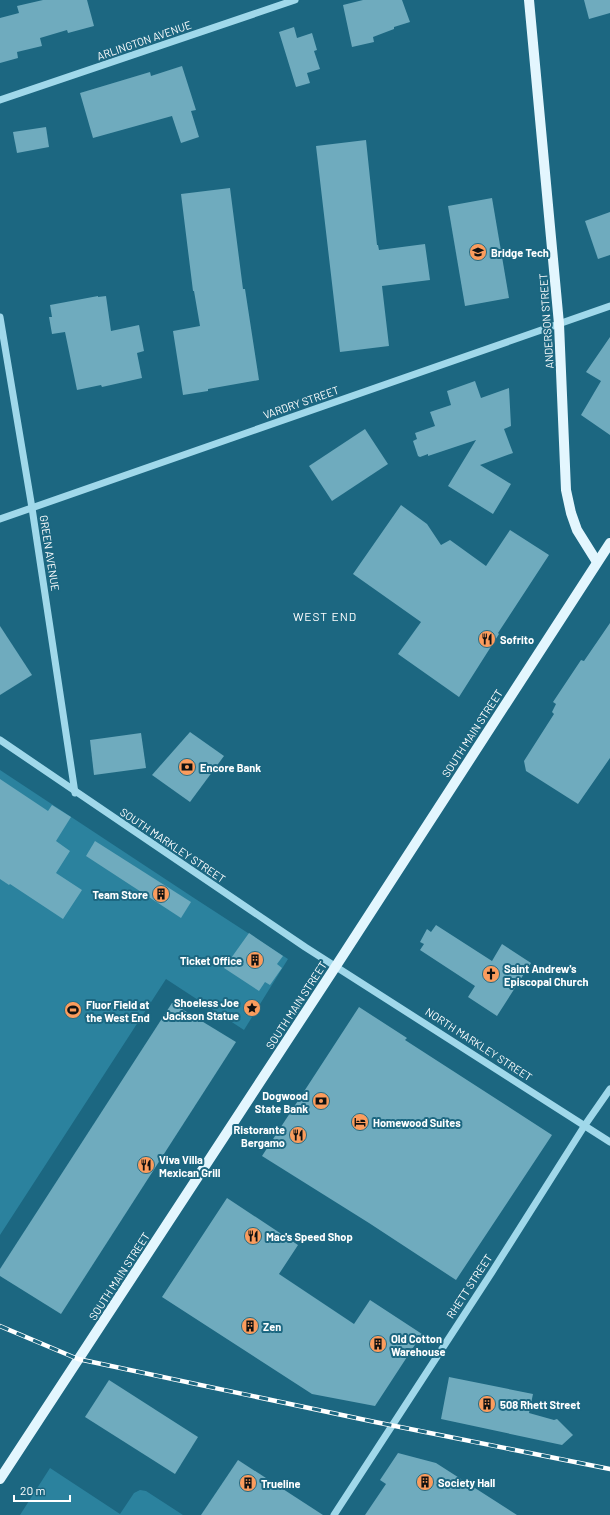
<svg xmlns="http://www.w3.org/2000/svg" width="610" height="1515" viewBox="0 0 610 1515" font-family="Barlow,sans-serif">
  <style>
    .green { fill: #2b829e }
    .building { fill: #6fabbe }
    .lines { fill: none; stroke-linecap: round; stroke-linejoin: round }
    .minor { stroke: #a0d8ea; stroke-width: 7 }
    .major { stroke: #e3f6fe; stroke-width: 10 }
    .rail-casing { stroke: #fff; stroke-width: 4.5 }
    .rail { stroke: #1c6781; stroke-width: 3; stroke-dasharray: 9; stroke-linecap: butt }
    .labels { text-anchor: middle; dominant-baseline: central; stroke-width: 4; stroke-linejoin: round; paint-order: stroke }
    .street-label { font-size: 11px; fill: #fff; stroke: #1c6781 }
    .poi-label { font-size: 11px; font-weight: bold; fill: #fff; stroke: #1c6781; text-anchor: start }
    .neighbourhood-label { font-size: 12px; letter-spacing: 1px; fill: #fff; stroke: #1c6781 }
  </style>
  <rect width="100%" height="100%" fill="#1c6781"/>
  <g class="green">
    <path d="M0,770L194,898L288,959L244,1030L166,979L0,1235Z"/>
    <path d="M50,1468L120,1514L134,1493L140,1490L146,1491L183,1515H20Z"/>
  </g>
  <g class="building">
    <path d="M43,0H87L94,26L68,33L67,30L40,38L42,46L17,52L18,58L0,63V18L19,13L17,6Z"/>
    <path d="M363,0H402L410,22L394,27V29L373,37L374,42L352,47L343,5Z"/>
    <path d="M584,0H610V13L589,19Z"/>
    <path d="M294,27L297,38L312,33L317,50L314,51L320,69L307,73L310,83L296,87L279,32Z"/>
    <path d="M182,66L196,110L191,111L199,137L181,143L172,116L93,138L80,93L150,72L151,76Z"/>
    <path d="M46,127L49,147L17,153L13,132Z"/>
    <path d="M366,140L377,245H378L379,250L425,244L430,280L382,286L389,346L340,352L316,146Z"/>
    <path d="M230,188L243,289H245L259,380L208,389V391L183,395L173,331L200,326L194,291H193L181,194Z"/>
    <path d="M492,198L509,298L465,306L448,206Z"/>
    <path d="M610,212V255L598,259L585,221Z"/>
    <path d="M98,296V297L106,296L111,331L139,325L144,351L137,353L142,378L102,387L101,385L77,390L65,332L52,334L49,317H52L50,305Z"/>
    <path d="M610,337V435L581,415L601,381L586,372Z"/>
    <path d="M475,381L481,398L509,388L511,426L504,429L513,453L480,465L511,484L493,514L448,486L476,440L428,456V454L420,457L418,456L413,441L417,439L415,433L435,426L430,412L451,405L447,391Z"/>
    <path d="M365,429L388,464L332,501L309,466Z"/>
    <path d="M401,505L427,524L441,545L450,540L486,566L510,530L549,555L498,633L499,634L459,697L398,654L421,622L353,574Z"/>
    <path d="M610,623V758L578,804L526,771L524,761L554,714L552,712L556,704L553,702L581,660L584,661Z"/>
    <path d="M0,626L32,675L0,695Z"/>
    <path d="M190,732L224,756L190,802L152,775Z"/>
    <path d="M141,733L146,768L94,775L90,740Z"/>
    <path d="M0,779L48,811L52,805L71,817L56,841L70,851L56,873L82,890L63,919L10,884L9,885L0,879Z"/>
    <path d="M95,841L191,902L181,918L86,856Z"/>
    <path d="M436,925L492,961L502,944L531,963L497,1016L468,997L475,986L420,950L424,944L420,942L427,929L431,932Z"/>
    <path d="M249,933L283,956L277,964L282,968L270,985L265,982L259,991L224,968Z"/>
    <path d="M172,1003L236,1042L61,1314L0,1276V1269Z"/>
    <path d="M359,1007L407,1038L405,1040L552,1135L456,1280L369,1223L262,1156Z"/>
    <path d="M227,1198L298,1245L279,1274L354,1324L370,1300L422,1334L375,1406L312,1394L162,1297Z"/>
    <path d="M449,1377L533,1394L529,1413L554,1420L557,1419L573,1435L562,1445L441,1419Z"/>
    <path d="M109,1380L198,1437L175,1474L85,1417Z"/>
    <path d="M398,1453L436,1463L517,1515H365L386,1484L380,1480Z"/>
    <path d="M238,1460L323,1515H201Z"/>
  </g>
  <g class="lines">
    <g class="minor">
      <path d="M0,100L295,0"/>
      <path d="M0,317L32,508L75,793"/>
      <path d="M0,519L610,306"/>
      <path d="M0,740L305,947L610,1142"/>
      <path d="M334,1515L492,1272L585,1125L610,1089"/>
    </g>
    <g class="major">
      <path d="M529,0L559,324L566,490L571,513L577,530L597,562"/>
      <path d="M0,1479L336,966L610,543"/>
    </g>
    <g class="rail-casing">
      <path id="rail" d="M0,1326L78,1359L375,1422L610,1469"/>
    </g>
    <use href="#rail" class="rail"/>
  </g>
  <defs>
    <g id="school-disc" transform="scale(0.9)"><circle r="9.5" fill="#fb9c5d" stroke="#1c6781"/><path d="M0-5L7-2L0 1L-7-2ZM-4 1L0 2.5L4 1V4Q0 6-4 4Z" fill="#111"/></g>
    <g id="restaurant-disc" transform="scale(0.9)"><circle r="9.5" fill="#fb9c5d" stroke="#1c6781"/><path d="M-5-6h1v4h1v-4h1v4h1v-4h1v5L-1.5 .5V6h-2V.5L-5-1ZM5-6V6H3V1.5H1.5Q1.5-4 5-6Z" fill="#111"/></g>
    <g id="bank-disc" transform="scale(0.9)"><circle r="9.5" fill="#fb9c5d" stroke="#1c6781"/><path d="M-6-4H6V4H-6ZM0-2.3a2.3 2.3 0 1 0 0 4.6a2.3 2.3 0 1 0 0-4.6Z" fill="#111"/></g>
    <g id="building-disc" transform="scale(0.9)"><circle r="9.5" fill="#fb9c5d" stroke="#1c6781"/><path d="M-4-6H4V6H1V3H-1V6H-4ZM-2.5-4.3h1.7v1.8h-1.7ZM.8-4.3h1.7v1.8H.8ZM-2.5-1h1.7V.8h-1.7ZM.8-1h1.7V.8H.8Z" fill="#111"/></g>
    <g id="church-disc" transform="scale(0.9)"><circle r="9.5" fill="#fb9c5d" stroke="#1c6781"/><path d="M-1.2-6h2.4v3.5h3.3v2.4h-3.3V6h-2.4V-.1h-3.3v-2.4h3.3Z" fill="#111"/></g>
    <g id="sight-disc" transform="scale(0.9)"><circle r="9.5" fill="#fb9c5d" stroke="#1c6781"/><path d="M0-6L1.8-2.2L6-1.7L2.9 1.2L3.7 5.4L0 3.3L-3.7 5.4L-2.9 1.2L-6-1.7L-1.8-2.2Z" fill="#111"/></g>
    <g id="stadium-disc" transform="scale(0.9)"><circle r="9.5" fill="#fb9c5d" stroke="#1c6781"/><path d="M0-5a6.5 5 0 1 0 0 10a6.5 5 0 1 0 0-10ZM-3.5-1.8h7v3.6h-7Z" fill="#111"/></g>
    <g id="hotel-disc" transform="scale(0.9)"><circle r="9.5" fill="#fb9c5d" stroke="#1c6781"/><path d="M-6-4.5h1.5V1H6V5H4.5V3h-9V5H-6ZM-4 0a1.8 1.8 0 1 1 3.6 0ZM.5 0V-2.5h3Q6-2.5 6 0Z" fill="#111"/></g>
  </defs>
  <g fill-rule="evenodd">
    <use href="#school-disc" x="478" y="252"/>
    <use href="#restaurant-disc" x="487" y="639"/>
    <use href="#bank-disc" x="187" y="767"/>
    <use href="#building-disc" x="161" y="894"/>
    <use href="#building-disc" x="255" y="960"/>
    <use href="#church-disc" x="491" y="974"/>
    <use href="#sight-disc" x="252" y="1008"/>
    <use href="#stadium-disc" x="73" y="1010"/>
    <use href="#bank-disc" x="321" y="1101"/>
    <use href="#hotel-disc" x="360" y="1122"/>
    <use href="#restaurant-disc" x="298" y="1135"/>
    <use href="#restaurant-disc" x="146" y="1165"/>
    <use href="#restaurant-disc" x="253" y="1236"/>
    <use href="#building-disc" x="250" y="1326"/>
    <use href="#building-disc" x="378" y="1344"/>
    <use href="#building-disc" x="487" y="1404"/>
    <use href="#building-disc" x="425" y="1482"/>
    <use href="#building-disc" x="248" y="1483"/>
  </g>
  <g class="labels">
    <g class="street-label">
      <text transform="translate(144 40) rotate(-19)">ARLINGTON AVENUE</text>
      <text transform="translate(546 321) rotate(-94)">ANDERSON STREET</text>
      <text transform="translate(301 402) rotate(-19)">VARDRY STREET</text>
      <text transform="translate(50 553) rotate(81)">GREEN AVENUE</text>
      <text transform="translate(472 733) rotate(-57)">SOUTH MAIN STREET</text>
      <text transform="translate(173 845) rotate(34)">SOUTH MARKLEY STREET</text>
      <text transform="translate(296 1005) rotate(-57)">SOUTH MAIN STREET</text>
      <text transform="translate(479 1044) rotate(33)">NORTH MARKLEY STREET</text>
      <text transform="translate(119 1276) rotate(-57)">SOUTH MAIN STREET</text>
      <text transform="translate(469 1286) rotate(-57)">RHETT STREET</text>
    </g>
    <g class="poi-label">
      <text x="491" y="252">Bridge Tech</text>
      <text x="500" y="639">Sofrito</text>
      <text x="200" y="767">Encore Bank</text>
      <text x="148" y="894" text-anchor="end">Team Store</text>
      <text x="242" y="960" text-anchor="end">Ticket Office</text>
      <text x="504" y="968">Saint Andrew's<tspan x="504" dy="13">Episcopal Church</tspan></text>
      <text x="239" y="1002" text-anchor="end">Shoeless Joe<tspan x="239" dy="13">Jackson Statue</tspan></text>
      <text x="86" y="1004">Fluor Field at<tspan x="86" dy="13">the West End</tspan></text>
      <text x="308" y="1095" text-anchor="end">Dogwood<tspan x="308" dy="13">State Bank</tspan></text>
      <text x="373" y="1122">Homewood Suites</text>
      <text x="285" y="1129" text-anchor="end">Ristorante<tspan x="285" dy="13">Bergamo</tspan></text>
      <text x="159" y="1159">Viva Villa<tspan x="159" dy="13">Mexican Grill</tspan></text>
      <text x="266" y="1236">Mac's Speed Shop</text>
      <text x="263" y="1326">Zen</text>
      <text x="391" y="1338">Old Cotton<tspan x="391" dy="13">Warehouse</tspan></text>
      <text x="500" y="1404">508 Rhett Street</text>
      <text x="438" y="1482">Society Hall</text>
      <text x="261" y="1483">Trueline</text>
    </g>
    <g class="neighbourhood-label">
      <text x="325" y="616">WEST END</text>
    </g>
  </g>
  <path d="M14 1495v6h56v-6" fill="none" stroke="#ffffff" stroke-width="2"/>
  <text x="20" y="1495" font-size="12" fill="#ffffff" stroke="#1c6781" stroke-width="3" paint-order="stroke">20 m</text>
</svg>
